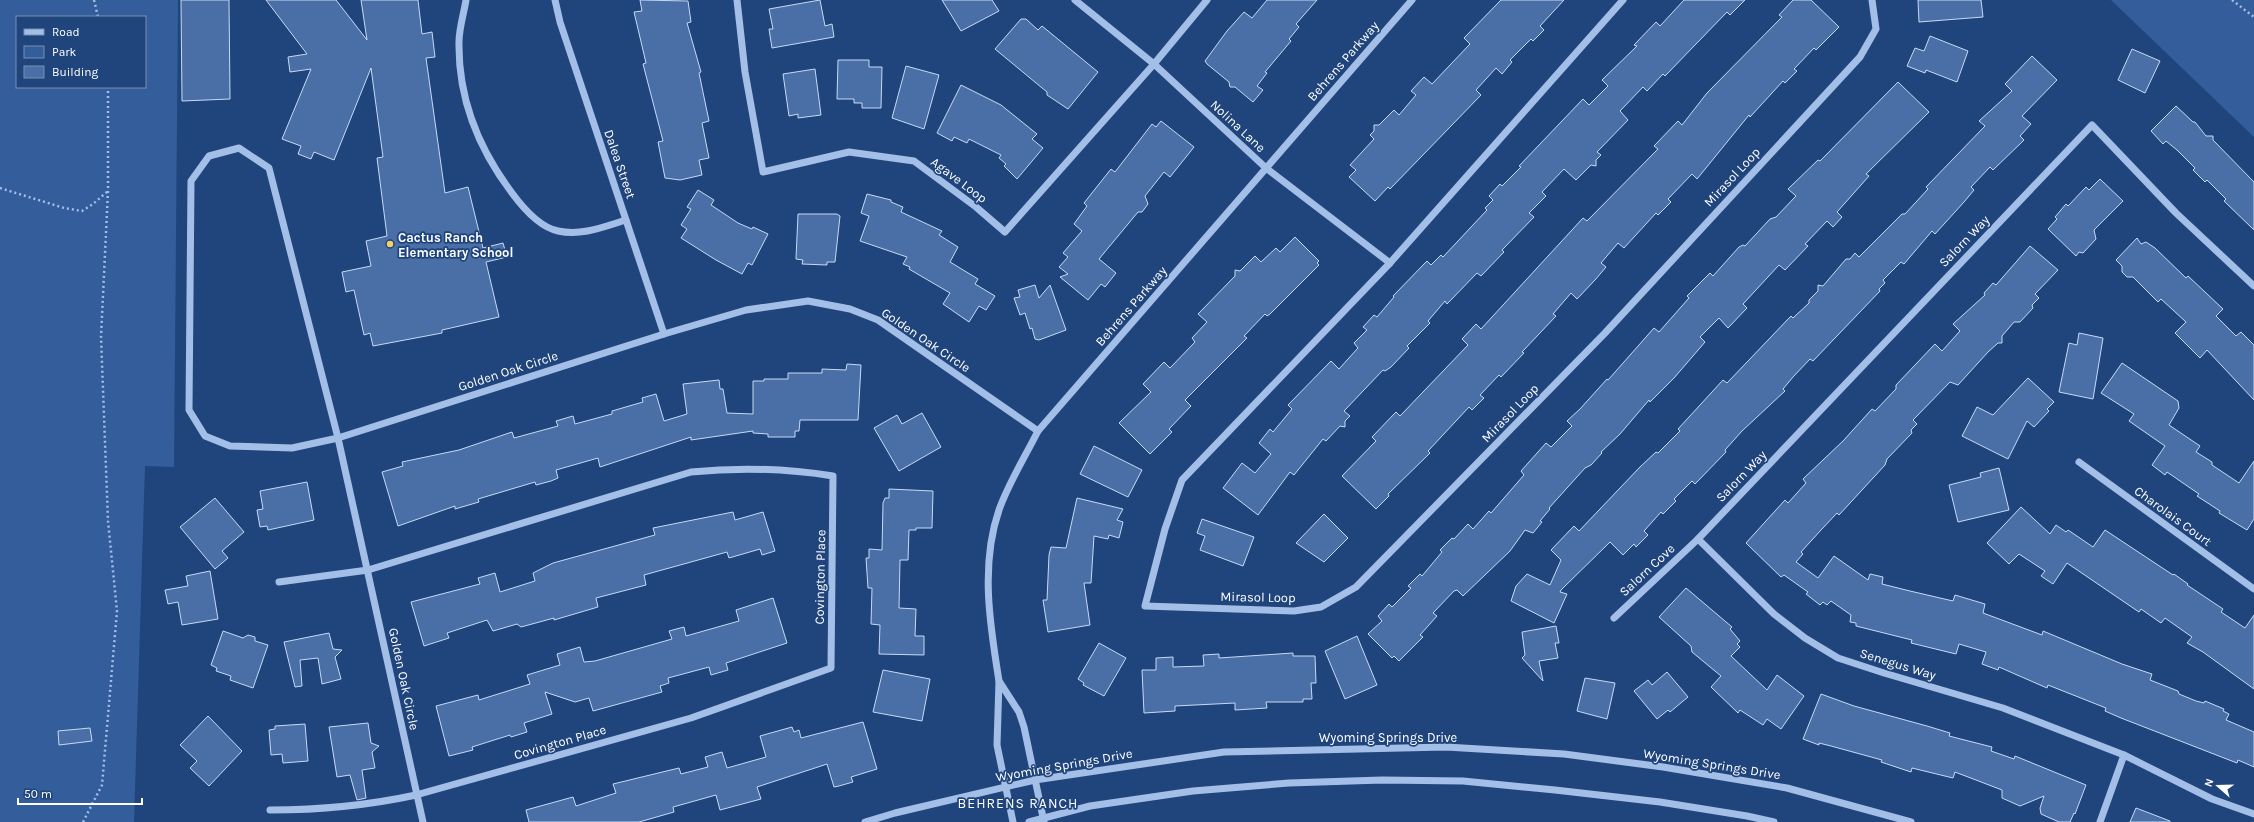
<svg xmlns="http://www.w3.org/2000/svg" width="2254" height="822" viewBox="0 0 2254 822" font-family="Karla,sans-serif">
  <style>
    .green { fill: #335e9b; fill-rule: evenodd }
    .building { fill: #496fa6; stroke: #c7daf5 }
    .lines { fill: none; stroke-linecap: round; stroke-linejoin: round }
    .path { stroke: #a4bfe7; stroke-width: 2.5; stroke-dasharray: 2 3; stroke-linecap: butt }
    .minor { stroke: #a4bfe7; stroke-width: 7 }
    .poi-dot { fill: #f4d065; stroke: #20457d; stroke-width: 1.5 }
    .labels { text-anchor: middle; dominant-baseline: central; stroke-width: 3.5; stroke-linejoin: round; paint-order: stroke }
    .street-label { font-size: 13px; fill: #fff; stroke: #20457d }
    .poi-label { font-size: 13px; font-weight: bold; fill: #fff; stroke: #20457d; text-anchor: start }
    .neighbourhood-label { font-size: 14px; letter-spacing: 1px; fill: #fff; stroke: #20457d }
  </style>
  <rect width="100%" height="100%" fill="#20457d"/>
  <g class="green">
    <path d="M0,0H178L174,467L145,466L134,822H0ZM17,17H145V87H17Z"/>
    <path d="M2111,0H2254V137Z"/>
  </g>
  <g class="building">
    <path d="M181,0H229L230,99L182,101Z"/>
    <path d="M266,0H336L367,40L361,0H418L422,34L432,32L435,57L426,58L445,193L468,187L483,248L503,243L507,257L486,262L499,317L442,330V333L373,346L370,333L364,335L354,290L346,292L342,272L371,266L366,241L387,236L377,158L383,157L371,68L334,160L314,152L311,159L298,154L301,146L282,139L311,69L290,72L288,57L307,54Z"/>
    <path d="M640,0L688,1L691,22L687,23L701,72L699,73L709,121L702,123L709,158L699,160L702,175L680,180L665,178L658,142L663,141L643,64L646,63L634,12L642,11Z"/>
    <path d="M820,0L825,26L832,24L834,37L772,48L769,29H773L769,9Z"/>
    <path d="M942,0H992L999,11L961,31Z"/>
    <path d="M1267,0H1317L1296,24L1299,27L1289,39L1291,41L1265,72L1267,73L1257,86L1263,90L1253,102L1235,87H1230L1229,82L1207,64L1205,61L1227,31L1244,12L1252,18Z"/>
    <path d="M1501,0H1564L1540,26L1544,30L1533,41L1531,39L1510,60L1512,62L1502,74L1496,68L1476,90L1481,95L1390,189L1388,187L1375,201L1349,177L1356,170L1350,165L1374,139L1370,135L1374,131V125H1379L1394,110L1399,115L1416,95L1411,91L1424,77L1432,84L1470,44L1464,38Z"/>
    <path d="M1684,0H1745L1730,15L1727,12L1665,76L1663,74L1647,91L1643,87L1620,111L1628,120L1597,152L1601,155L1596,160V166L1591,165L1576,180L1564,169L1542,192L1546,196L1529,213L1534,217L1502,250L1504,252L1481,276L1477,273L1447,304L1445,301L1428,321L1430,323L1407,346L1409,348L1391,367L1385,371L1383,370L1344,411L1350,416L1345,421V427L1340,426L1326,441L1323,439L1294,475L1290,472L1258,515L1223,488L1242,463L1255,473L1271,454L1259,443L1270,429L1273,432L1292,409L1288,405L1331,361L1339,369L1358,348L1354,343L1367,330L1363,327L1374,315L1377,317L1394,297L1393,296L1427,261L1431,265L1441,255L1443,257L1487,210L1485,208L1493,200L1489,196L1500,184L1502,186L1521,167L1519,166L1583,99L1589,105L1608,86L1602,80L1637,46L1634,45L1656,22L1660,26Z"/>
    <path d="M1793,0H1811L1839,27L1816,50L1814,48L1794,69L1797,71L1785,83L1783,81L1750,117L1749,115L1697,179L1692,174L1668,199L1671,202L1658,215L1656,213L1624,248L1618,243L1601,263L1606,267L1595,280L1577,299L1571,293L1553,314L1556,316L1522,352L1524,353L1501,377L1499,375L1480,395L1484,398L1472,410L1469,407L1428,451L1430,453L1388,494L1389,496L1376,509L1342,476L1376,441L1372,437L1396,412L1400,416L1468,345L1462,339L1476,324L1481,329L1583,218L1587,221L1658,149L1654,146L1678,121L1682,125L1707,93L1782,17L1779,15Z"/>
    <path d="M1918,0H1981L1983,17L1919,22Z"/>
    <path d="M1021,19H1026L1038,30L1042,26L1098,72L1068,109L1047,95V92L995,49Z"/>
    <path d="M1930,36L1968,51L1957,82L1926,70L1925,73L1907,66L1915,48L1924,51Z"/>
    <path d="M2132,49L2160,61L2145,93L2118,80Z"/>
    <path d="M2032,56L2057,80L2022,116L2031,124L2020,136L2024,140L1993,170L1990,167L1971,187L1974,190L1964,202L1935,234L1932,231L1904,264L1901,262L1883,280L1885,283L1879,289L1880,291L1813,361L1810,359L1793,377L1783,389L1785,391L1742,431L1725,450L1726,452L1695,484L1692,481L1674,499L1676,501L1663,514L1661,512L1644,531L1648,535L1636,547L1634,544L1623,555L1610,542L1561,590L1560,592L1567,594L1554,623L1511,601L1516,586L1527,574L1550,585L1561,560L1551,550L1574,526L1579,531L1640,467L1656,452L1658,453L1680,431L1678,429L1723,380L1727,383L1791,316L1793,318L1809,303V300L1818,291V285L1823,286L1846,259H1850L1855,253L1859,257L1902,214H1905L1928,189L1926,187L1985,126L1979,121L2012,91L2005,84Z"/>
    <path d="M838,60H869V67H882L881,108H862V103H854V99H837Z"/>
    <path d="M906,66L939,75L924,129L892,118Z"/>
    <path d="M815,69L821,115L798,118V114L789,116L783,74Z"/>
    <path d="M1898,82L1929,112L1866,174L1869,176L1837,212L1842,217L1833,227L1827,221L1805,244L1808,246L1785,270L1779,265L1743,304L1747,308L1728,328L1719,318L1700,337L1705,342L1674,378L1650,402L1649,400L1620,434L1601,452L1602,453L1591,465L1585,468L1549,508L1550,509L1540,521L1542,522L1533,533L1525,530L1510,551L1463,596L1457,590L1454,591L1433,613L1437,616L1420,635L1423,637L1399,661L1394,656L1392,658L1368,634L1382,621L1378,616L1389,604L1392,607L1411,588L1408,586L1420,574L1422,576L1442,552L1440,550L1452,538L1454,539L1468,524L1473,529L1489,511L1491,513L1524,475L1521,471L1546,443L1551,447L1572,426L1567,421L1580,409L1607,379L1608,380L1654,328L1659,332L1689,298L1687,296L1710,273L1713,276L1739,247L1743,245L1745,246L1770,219L1776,217L1796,196L1788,189L1818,160L1820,161Z"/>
    <path d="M961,85L1001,105L1037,134L1032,139L1043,148L1017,179L1004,166L1006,164L999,158L1001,155L969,139L967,143L954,137L952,141L937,133Z"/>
    <path d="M2176,106L2193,122H2195L2206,136H2213V140L2254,182V230L2224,201L2226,199L2207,180L2205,182L2193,170L2195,168L2177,150L2166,141L2163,144L2151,131Z"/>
    <path d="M1161,121L1194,147L1170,177L1164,172L1145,196L1148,204L1142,212H1138L1099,259L1116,273L1105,287L1101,284L1088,300L1060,277L1068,274L1059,267L1068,257L1063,253L1082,231L1074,224L1087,206L1084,203L1111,169L1115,172L1152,124L1156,127Z"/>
    <path d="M2100,179L2123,201L2094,230L2096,239L2083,253L2079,252L2076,256L2048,229L2057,219L2055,217L2066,204L2068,206L2086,187L2089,190Z"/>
    <path d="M698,190L714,200L711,205L738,223L752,229L753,227L768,234L752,265L748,263L742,274L716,260L681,238L687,229L681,225L691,209L687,207Z"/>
    <path d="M867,194L891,200V202L903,207L901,212L942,231L939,235L958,247L950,262L978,279L975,284L995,296L986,310L979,306L969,322L943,304L950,293L909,269L910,267L903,264L907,257L860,241L869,216L861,213Z"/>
    <path d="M798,214H837L840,216L835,262H827V265L802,264L803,260L796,259Z"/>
    <path d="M1295,237L1319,261L1317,263L1319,265L1270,314L1267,316L1265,314L1244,336L1247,338L1185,400L1191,406L1169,429L1172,432L1150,454L1119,423L1151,392L1143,384L1164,362L1170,368L1195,342L1192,338L1207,322L1198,314L1235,276V270L1240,271L1255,256L1261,262L1276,248L1280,252Z"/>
    <path d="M2137,238L2141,244L2146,242L2155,248L2186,278L2188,276L2223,309L2216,316L2236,336L2241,332L2254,345V400L2207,350L2200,358L2175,333L2186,322L2161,299L2158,302L2133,277H2127L2122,272V266L2116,260Z"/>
    <path d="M2030,246L2058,270L2035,294L2039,298L2032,305L2033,308L2020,322H2014L2002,336V343H1998L1988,352L1958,385L1950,382L1913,420L1917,424L1911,430L1912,433L1887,459L1885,465L1839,515L1837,513L1821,530L1801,552L1803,554L1796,562L1818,578L1834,556L1868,580L1870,574L1883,577L1882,584L1910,591L1953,601L1955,595L1985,604L1983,613L2042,635L2043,631L2122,664L2152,674L2150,680L2178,691L2179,694L2196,701L2204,703L2205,701L2224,709L2223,711L2229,714L2226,720L2254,732V767L2238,760L2237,763L2121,718L2105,711L2106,708L2048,685L2047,688L1999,667L1998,670L1982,664L1986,652L1959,644L1956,654L1911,643L1912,640L1856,626V623L1850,622L1851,615L1831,601L1827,605L1823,602L1820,605L1806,594L1808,592L1784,575L1781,577L1746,543L1785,500L1788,503L1806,483L1803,479L1843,441L1872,409L1875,411L1896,389V385L1935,344L1942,351L1960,331L1953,324L1985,295L1984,293L1993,283L1996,285Z"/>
    <path d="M1035,285L1039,298L1050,285L1066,330L1039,340L1035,339L1032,328L1030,329L1025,313L1020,315L1014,298L1020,297L1018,290Z"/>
    <path d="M2079,333L2103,338L2093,399L2059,392L2069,343L2077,345Z"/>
    <path d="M2122,363L2178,401L2179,408L2169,425L2200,446L2196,452L2212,462V465L2239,483L2254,461V519L2247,530L2219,513L2220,511L2197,496L2199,494L2167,472L2165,475L2152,465L2165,446L2129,421L2134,414L2101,393Z"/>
    <path d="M847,364L861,365L858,420H800L799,431H795V437H768V434L753,433V431L691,440V437L600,467L598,458L556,470L558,478L551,481L536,485L535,482L478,499L479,502L455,509V506L398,526L382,472L403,466L402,462L459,450L512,432L514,438L558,426L556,421L573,416L575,424L612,414V411L643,402L642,398L656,394L664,421L687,414L683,384L719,380L720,389H723L727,413L753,414V381H764V379H788V373H822V369L846,370Z"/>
    <path d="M2028,378L2054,402L2047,409L2049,411L2034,427L2027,421L2008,459L1962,436L1977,407L1993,415Z"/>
    <path d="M922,413L941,447L899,471L874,428L897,415L902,424Z"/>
    <path d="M1094,446L1142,470L1128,497L1080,474Z"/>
    <path d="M1999,468L2009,510L1958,522L1949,485L1981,477L1980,473Z"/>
    <path d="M307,482L314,520L268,530L267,526L260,527L257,510L263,509L260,491Z"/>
    <path d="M889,489L933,491L932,528H916V530H909L908,560H900L899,608L916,609L915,636H924V655L879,654L880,625L871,624L872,588H868L866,558H869V549L882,550L883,503L885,498H889Z"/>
    <path d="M215,498L244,532L222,551L228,558L215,569L180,527Z"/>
    <path d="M1077,498L1123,509L1117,520L1123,522L1119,538L1109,535L1108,539L1094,536L1091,583H1084L1090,625L1048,632L1043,600H1047L1049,555L1051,547L1066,548Z"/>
    <path d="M2021,507L2050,534L2056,525L2066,532L2068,530L2093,547L2105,530L2173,575L2174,574L2188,584L2187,585L2223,609L2221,612L2245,628L2254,615V689L2203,652L2187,643L2192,637L2165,618L2161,623L2141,609L2139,612L2067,563L2053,584L2041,576L2045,571L2019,554L2009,564L1987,543Z"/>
    <path d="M733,512L735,520L763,512L775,551L762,555L760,549L729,558L727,552L644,575L646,585L596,598L598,607L554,620V618L521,627L517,624L493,631L487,620L447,633L449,638L424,646L411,602L480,584L478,578L495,573L500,592L535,581L533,573L553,563L655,535L653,528Z"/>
    <path d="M1324,514L1348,538L1324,562L1296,543Z"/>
    <path d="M1202,519L1254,537L1243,566L1200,550L1205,536L1197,533Z"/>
    <path d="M210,571L218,619L182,625L178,602L168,604L165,590L188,586L186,576Z"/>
    <path d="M1686,588L1732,627L1730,629L1740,641L1737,644L1740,647L1731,656L1767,690L1777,675L1804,696L1781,729L1767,719L1763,725L1740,710L1738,713L1711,687L1721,676L1692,652L1691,646L1659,617Z"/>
    <path d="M773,598L787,643L726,663L728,670L711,675L709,667L668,678L669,683L660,686L662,692L593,711L589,698L575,702L545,692L552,714L524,723L527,732L511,737L510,735L472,747L473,750L449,756L436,706L478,695L479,700L530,684L527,675L560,665L557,654L580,647L584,662L595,661L672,639L669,631L684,627L686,636L739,621L736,610Z"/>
    <path d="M1556,626L1559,643H1555L1558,658L1539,661L1543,681L1522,658L1525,655L1522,632Z"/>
    <path d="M223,631L243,638L248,635L255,637V641L268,645L253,688L230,680L231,676L216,671L217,668L211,665Z"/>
    <path d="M329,633L333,649L342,650L335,657L341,679L322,684L318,658L300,660L302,686L295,687L284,642Z"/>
    <path d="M1357,636L1377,685L1345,699L1325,651Z"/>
    <path d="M1099,643L1126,658L1104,696L1083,685L1084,683L1078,679Z"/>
    <path d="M1293,653V656H1315L1316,683H1311L1312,699H1303V702H1266L1267,708L1235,710V703L1175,706V711L1144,713L1142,670H1156V658L1173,657V667L1204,666L1203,655L1219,654V658Z"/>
    <path d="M883,670L930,679L922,721L873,712Z"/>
    <path d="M1667,672L1688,697L1670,712L1668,710L1657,719L1634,691L1648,680L1652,685Z"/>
    <path d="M1585,678L1615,683L1607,719L1577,711Z"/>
    <path d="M1821,694L1854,706L1927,726L1950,733L1949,736L1992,747L1991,751L2014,759L2015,756L2086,785L2075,814L2074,813L2070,822H2059L2041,814L2040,808L2044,796L2020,806L2002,798V790L1955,772L1953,778L1912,768L1911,772L1881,762L1882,760L1831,746L1819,743V745L1803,739Z"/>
    <path d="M208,716L242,751L209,786L190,768L197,761L180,745Z"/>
    <path d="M863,722L877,769L851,777L853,782L839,786L834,787L827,764L757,787L761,799L720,810L716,795L673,807L674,812L639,822H529L526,810L573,797L576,806L616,793L613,784L679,768L681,774L708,767L705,757L722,752L727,768L766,757L760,736L792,727L794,732L799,730L801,738Z"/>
    <path d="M368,723L371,743L379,746L372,752L375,768L362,770L366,798L357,800L350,775L337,777L329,727Z"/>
    <path d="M305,724L308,761L283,763L282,754L271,755L269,730L275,729V726Z"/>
    <path d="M90,728L92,741L59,745L58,731Z"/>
    <path d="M2136,808L2170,821V822H2130Z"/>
  </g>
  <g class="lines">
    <g class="path">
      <path d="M94,0L98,17"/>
      <path d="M2232,0L2254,17"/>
      <path d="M0,188L64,208L82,211L93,204L108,191"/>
      <path d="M83,822L102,785L117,611L108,521L101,337L108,191V87"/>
    </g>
    <g class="minor">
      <path d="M466,0C464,13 459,28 459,42C458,99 478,148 512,193C523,208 539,227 558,231C582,236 603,227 626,220"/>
      <path d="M555,0L560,22L664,334"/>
      <path d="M737,0L745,72L763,172L849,152L914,161L976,207L1005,232L1154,64L1207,0"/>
      <path d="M1075,0L1154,64L1266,168L1390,263"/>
      <path d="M1623,0L1390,263L1182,480L1165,529L1145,606L1294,611L1321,607L1356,587L1605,333L1860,57L1876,29L1872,0"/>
      <path d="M239,148L269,168L338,438L292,448L230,446L205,436L189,410L191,181L209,156Z"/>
      <path d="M2079,462L2254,589"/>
      <path d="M1698,539L1774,614L1805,638L1838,658L1884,673L2003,708L2124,755L2212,799L2254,814"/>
      <path d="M1614,618L1698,539L2092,125L2176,213L2254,286"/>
      <path d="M999,681C990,625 980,565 999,510C1008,484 1026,455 1038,431L1412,0"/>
      <path d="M270,810C322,810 365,806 416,795L691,718L831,668L833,476C784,468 741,467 691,472L368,570L279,582"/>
      <path d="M423,822L338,438L664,334L746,310L808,301L850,309L878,320L1038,431"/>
      <path d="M865,822L895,813L1035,780L1224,752L1446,747L1564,754L1663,767L1787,788L1911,822"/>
      <path d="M1013,822L997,745L999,681L1019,712L1024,727L1044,822"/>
      <path d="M1029,822L1090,806L1193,791L1289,783L1382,780L1463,781L1555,790L1660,802L1747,816L1774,822"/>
      <path d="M2100,822L2124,755"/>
    </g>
  </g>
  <circle class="poi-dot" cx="390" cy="244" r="4"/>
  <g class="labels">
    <g class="street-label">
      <text transform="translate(1343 61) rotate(-49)">Behrens Parkway</text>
      <text transform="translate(1238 126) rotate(43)">Nolina Lane</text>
      <text transform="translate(620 164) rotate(71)">Dalea Street</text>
      <text transform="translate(1732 177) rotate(-47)">Mirasol Loop</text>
      <text transform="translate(959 180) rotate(37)">Agave Loop</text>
      <text transform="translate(1964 241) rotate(-46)">Salorn Way</text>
      <text transform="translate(1131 306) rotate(-49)">Behrens Parkway</text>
      <text transform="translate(926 340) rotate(34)">Golden Oak Circle</text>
      <text transform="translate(508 371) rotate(-18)">Golden Oak Circle</text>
      <text transform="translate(1510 413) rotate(-46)">Mirasol Loop</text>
      <text transform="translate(1741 476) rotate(-46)">Salorn Way</text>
      <text transform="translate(2173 516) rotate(36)">Charolais Court</text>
      <text transform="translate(1647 570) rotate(-43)">Salorn Cove</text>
      <text transform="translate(820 577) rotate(-89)">Covington Place</text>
      <text transform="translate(1258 597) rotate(1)">Mirasol Loop</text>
      <text transform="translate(1898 664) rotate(17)">Senegus Way</text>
      <text transform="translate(404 679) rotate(78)">Golden Oak Circle</text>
      <text x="1388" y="737">Wyoming Springs Drive</text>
      <text transform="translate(560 742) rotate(-16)">Covington Place</text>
      <text transform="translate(1712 764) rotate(9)">Wyoming Springs Drive</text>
      <text transform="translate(1064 765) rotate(-10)">Wyoming Springs Drive</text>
    </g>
    <g class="poi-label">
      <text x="398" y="237">Cactus Ranch<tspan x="398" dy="15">Elementary School</tspan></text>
    </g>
    <g class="neighbourhood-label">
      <text x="1018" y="803">BEHRENS RANCH</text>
    </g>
  </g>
  <rect x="16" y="16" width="130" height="72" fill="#20457d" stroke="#798fb1"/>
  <rect x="24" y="29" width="20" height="6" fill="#a4bfe7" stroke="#798fb1"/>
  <text x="52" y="36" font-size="12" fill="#ffffff">Road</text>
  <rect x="24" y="46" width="20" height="12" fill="#335e9b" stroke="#798fb1"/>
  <text x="52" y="56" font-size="12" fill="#ffffff">Park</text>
  <rect x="24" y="66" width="20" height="12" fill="#496fa6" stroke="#798fb1"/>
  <text x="52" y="76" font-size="12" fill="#ffffff">Building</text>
  <g transform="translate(2218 786) rotate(290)" stroke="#20457d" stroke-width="3" paint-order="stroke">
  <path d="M0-3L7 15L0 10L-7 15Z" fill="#ffffff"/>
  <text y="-6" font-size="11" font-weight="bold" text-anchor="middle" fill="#ffffff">N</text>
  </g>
  <path d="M18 798v6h124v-6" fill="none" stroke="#ffffff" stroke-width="2"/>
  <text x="24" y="798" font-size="12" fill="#ffffff" stroke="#20457d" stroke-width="3" paint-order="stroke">50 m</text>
</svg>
